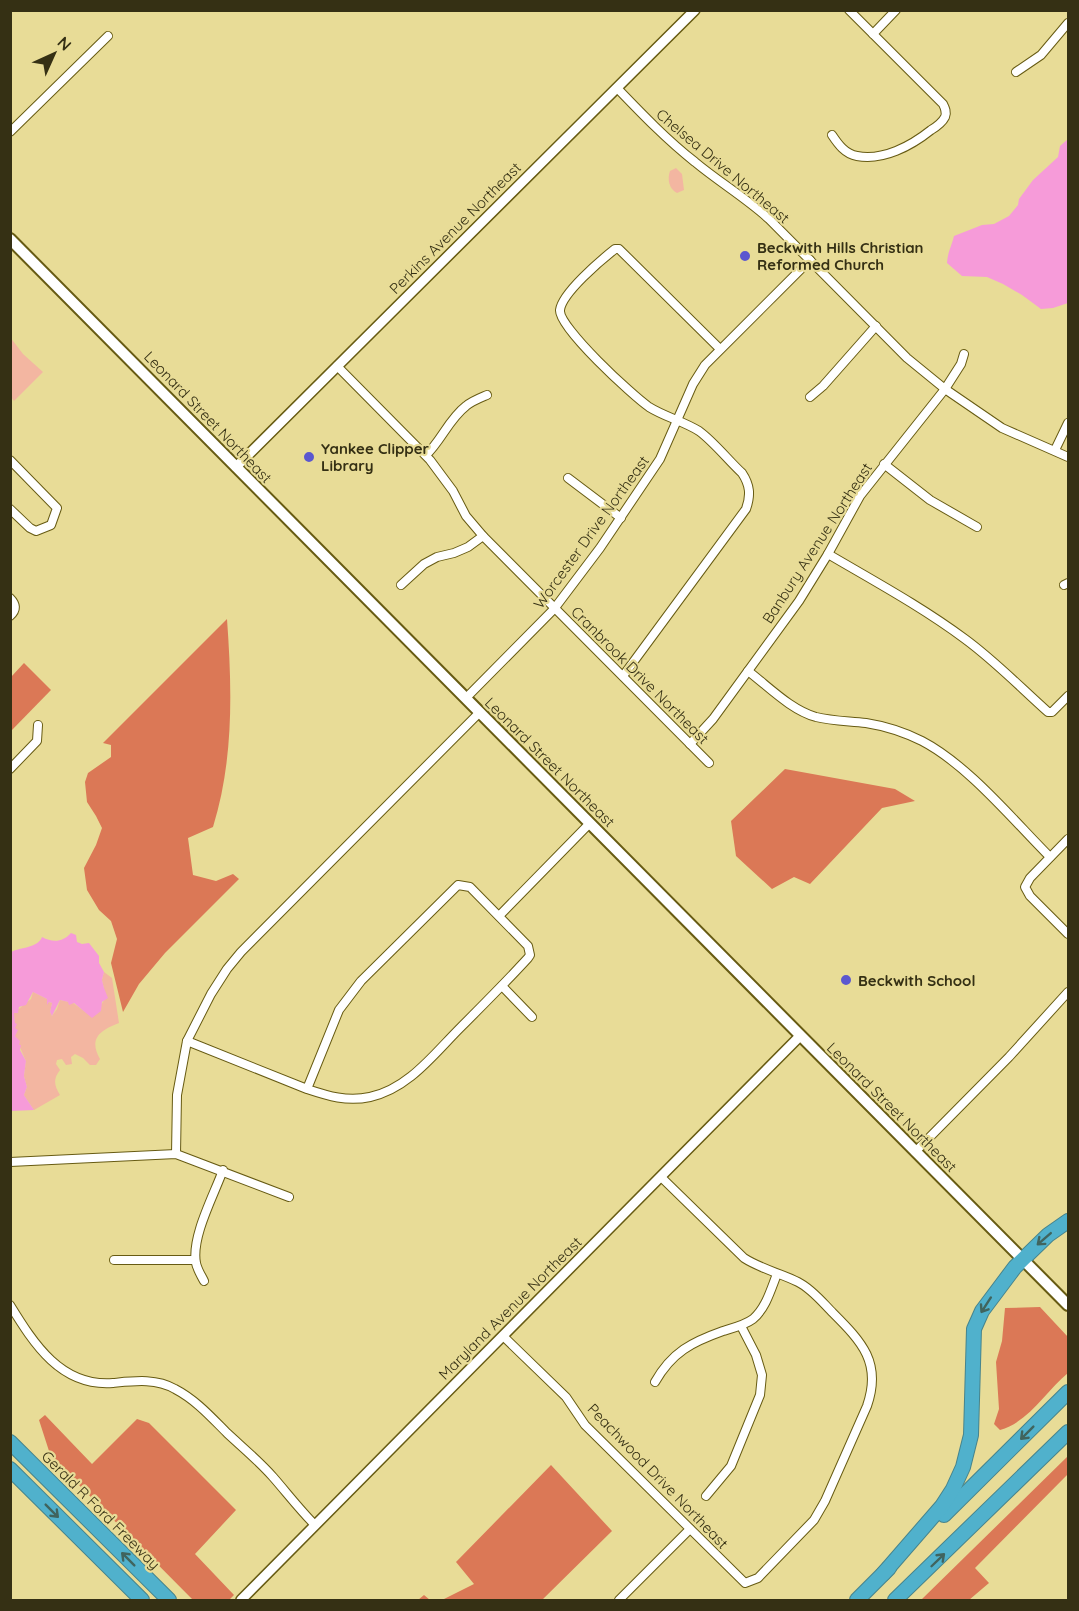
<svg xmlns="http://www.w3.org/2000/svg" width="1079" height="1611" viewBox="0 0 1079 1611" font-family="Quicksand,sans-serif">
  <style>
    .green { fill: #f3b6a1 }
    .forest { fill: #db7856 }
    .water { fill: #f69bd9 }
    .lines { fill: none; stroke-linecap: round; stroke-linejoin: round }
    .minor-casing { stroke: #675b13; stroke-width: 10 }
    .tertiary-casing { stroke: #675b13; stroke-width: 12 }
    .secondary-casing { stroke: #675b13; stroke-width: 14 }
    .motorway-casing { stroke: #47848c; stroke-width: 16 }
    .minor { stroke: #fff; stroke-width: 8 }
    .tertiary { stroke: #fff; stroke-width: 9 }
    .secondary { stroke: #fff; stroke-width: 10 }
    .motorway { stroke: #50b1cc; stroke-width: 14 }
    .oneway { stroke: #40645e }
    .poi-dot { fill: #5b57cf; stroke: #e8dc97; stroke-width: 2 }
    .labels { text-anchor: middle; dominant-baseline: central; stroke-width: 4.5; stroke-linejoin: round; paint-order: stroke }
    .street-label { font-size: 15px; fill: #353014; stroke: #e8dc97 }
    .poi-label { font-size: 15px; font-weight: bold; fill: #353014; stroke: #e8dc97; text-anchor: start }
  </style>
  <rect width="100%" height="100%" fill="#e8dc97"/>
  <g class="green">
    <path d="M676,168L682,174L684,190L677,193C669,189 667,179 670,171Z"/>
    <path d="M10,337L23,354L43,372L14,401L11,397Z"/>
    <path d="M104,972L112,978L119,1023C101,1030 88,1038 100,1059L96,1065H90L83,1058L75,1054L71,1057L72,1064L66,1065L62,1059L57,1060L56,1064L60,1070C53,1079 54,1085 60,1095L34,1110L24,1095L27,1087L24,1076L26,1061L15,1036L14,1013L31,999L33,992L47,999V1004L49,1002L52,1003L50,1012L52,1016L57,1009L60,1000L73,1003L92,1017L106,998L102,980Z"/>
  </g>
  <g class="forest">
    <path d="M227,619C232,689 234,759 213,827L188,838L193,875L216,881L233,874L239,879L165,953L139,984L123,1012L111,963L117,939L111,921L99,910L87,890L84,868L96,845L102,828L96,816L87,802L85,782L88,773L111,757V745L103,743Z"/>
    <path d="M24,663L51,690L11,731V677Z"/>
    <path d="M785,769L895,789L915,801L882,808L810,884L794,877L772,889L736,856L731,821Z"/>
    <path d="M1040,1307L1068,1337V1373C1046,1391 1029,1422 1000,1430L994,1424L999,1409L996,1362L1002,1341L1005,1308Z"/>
    <path d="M45,1415L92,1464L137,1419L149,1423L236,1510L195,1554L234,1595L229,1600H193L68,1474L49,1451L39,1420Z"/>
    <path d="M1068,1456V1474L975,1568L989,1583L969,1600H921Z"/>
    <path d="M551,1465L612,1531L542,1600H418L424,1595L430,1600L444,1599L474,1584L456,1562Z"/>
  </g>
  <g class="water">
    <path d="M1068,139V303L1053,308L1041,309L1022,295L1003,284L987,277L962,276L947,263C948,251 951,248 954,236L982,225L994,224L1009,216L1018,205L1019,199L1033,180L1058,157L1060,146Z"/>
    <path d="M71,933L76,935L77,942L82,944L89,943L99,956V963L104,972L102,980L104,988L108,998L102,1002L101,1011L92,1018L74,1003L69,1005L68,1002L60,1000L52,1016L50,1012L52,1003L49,1002L47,1005V999L33,992L26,1005L19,1007L18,1013H14L15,1023L17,1024L15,1028L18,1030L15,1036L20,1041L19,1045H21L20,1050L26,1061L24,1076L27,1087L24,1095L34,1110L11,1111V952C21,947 38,948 42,937C53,943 63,942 71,933Z"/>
  </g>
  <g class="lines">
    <g class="minor-casing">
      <g id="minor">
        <path d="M873,34L896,10"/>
        <path d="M1016,72L1041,55L1068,23"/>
        <path d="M617,88C642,114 667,140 695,162C719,182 746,198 769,219L907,358L945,389L1002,428L1068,457"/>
        <path d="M10,132L108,36"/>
        <path d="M832,135C838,144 845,154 857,156C883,161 911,146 931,130C936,127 942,123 945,117C947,112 945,108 943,104L849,10"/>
        <path d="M337,366L430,460L453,491L466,516L483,536L709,763"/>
        <path d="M810,397L823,386L876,326"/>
        <path d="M1055,450L1068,423"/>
        <path d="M426,455C441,441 449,419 466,406C472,401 480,398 487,395"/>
        <path d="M10,460L57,508L51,525L36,531L30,528L10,509"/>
        <path d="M884,464L930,500L977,527"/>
        <path d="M568,478L621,518"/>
        <path d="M828,554C874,581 922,607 965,639C995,661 1020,687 1048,712H1052L1068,696"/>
        <path d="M401,585L424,564L437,557L454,553L468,547L483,536"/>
        <path d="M1064,585L1068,583"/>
        <path d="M10,598C16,604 17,610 10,616"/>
        <path d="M748,671C769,687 791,710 816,717C832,721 849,721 866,723C885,726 904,732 922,741C968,765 1013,820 1050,857"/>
        <path d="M623,676L746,509C751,495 750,485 742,473C728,460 714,442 699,431C683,421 665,417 649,407C633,396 558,327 560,310C562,293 601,260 615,249H619L720,349"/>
        <path d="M466,698L554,609L600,548L660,459L693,384L705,365L810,260"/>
        <path d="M690,744L713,719L799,601L828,554L860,496L945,389L961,364L964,354"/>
        <path d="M10,769L37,741L38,725"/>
        <path d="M1068,839L1030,878L1025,887L1030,896L1068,934"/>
        <path d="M499,916L590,823"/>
        <path d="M502,986L532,1017"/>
        <path d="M187,1041L307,1089C328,1096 347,1102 370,1097C408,1089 434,1054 460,1028C483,1005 506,982 528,958L530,955L528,946L470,887L458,885L361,981L339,1010L307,1089"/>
        <path d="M915,1152L1009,1057L1068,992"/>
        <path d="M176,1154L177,1095L187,1041L211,994L227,969L241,952L480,712"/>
        <path d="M10,1162L176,1154L289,1197"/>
        <path d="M114,1260H195"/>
        <path d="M204,1281C201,1275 197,1269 196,1263C191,1237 214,1195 223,1170"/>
        <path d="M10,1305C34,1344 61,1387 113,1383C134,1381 156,1378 175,1389C196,1400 211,1417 227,1433C242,1447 259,1461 273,1477C287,1493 300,1510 315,1525"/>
        <path d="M503,1336L566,1397L585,1425L745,1583L758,1578L814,1520L825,1501L867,1406C882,1363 862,1342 833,1313C823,1303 812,1289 798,1282C780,1273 761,1269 744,1258L662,1178"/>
        <path d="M655,1382C672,1352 692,1342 723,1331C733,1328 745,1325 753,1319C766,1308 771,1289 777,1274"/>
        <path d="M706,1496L731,1466L760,1395L762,1375L756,1355L741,1326"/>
        <path d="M619,1600L690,1529"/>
      </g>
    </g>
    <g class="tertiary-casing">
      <g id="tertiary">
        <path d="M236,467L695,10"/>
        <path d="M241,1600L800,1036"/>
      </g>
    </g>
    <g class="secondary-casing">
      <path id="secondary" d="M10,239L1068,1305"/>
    </g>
    <g class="motorway-casing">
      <g id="motorway">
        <path d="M10,1442L169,1600"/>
        <path d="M10,1469L142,1600"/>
        <path d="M944,1515L1068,1392"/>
        <path d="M883,1574L942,1506L953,1489L963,1467L971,1435L974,1329L982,1311L1015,1267L1048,1235L1068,1221"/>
        <path d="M857,1600L889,1568"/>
        <path d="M895,1600L1068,1432"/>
      </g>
    </g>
    <use href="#minor" class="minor"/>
    <use href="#tertiary" class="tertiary"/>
    <use href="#secondary" class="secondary"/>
    <use href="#motorway" class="motorway"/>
  </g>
  <defs><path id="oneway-shaft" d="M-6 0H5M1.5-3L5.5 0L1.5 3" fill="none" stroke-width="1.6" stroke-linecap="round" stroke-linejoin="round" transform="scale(1.5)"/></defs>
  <g class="oneway">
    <use href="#oneway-shaft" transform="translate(1044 1239) rotate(139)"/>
    <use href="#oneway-shaft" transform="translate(986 1305) rotate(123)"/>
    <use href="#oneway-shaft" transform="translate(1027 1433) rotate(135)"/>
    <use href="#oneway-shaft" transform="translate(52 1511) rotate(45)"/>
    <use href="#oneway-shaft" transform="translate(128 1559) rotate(-135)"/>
    <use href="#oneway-shaft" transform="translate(938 1560) rotate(-44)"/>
  </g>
  <g class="poi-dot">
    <circle cx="745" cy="256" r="6"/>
    <circle cx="309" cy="457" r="6"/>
    <circle cx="846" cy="980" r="6"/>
  </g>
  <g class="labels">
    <g class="street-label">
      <text transform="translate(723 166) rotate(40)">Chelsea Drive Northeast</text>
      <text transform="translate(455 228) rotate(-45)">Perkins Avenue Northeast</text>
      <text transform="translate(208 417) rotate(46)">Leonard Street Northeast</text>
      <text transform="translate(591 532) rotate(-54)">Worcester Drive Northeast</text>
      <text transform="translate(817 543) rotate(-57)">Banbury Avenue Northeast</text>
      <text transform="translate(640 675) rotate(45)">Cranbrook Drive Northeast</text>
      <text transform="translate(550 762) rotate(45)">Leonard Street Northeast</text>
      <text transform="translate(892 1107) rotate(45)">Leonard Street Northeast</text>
      <text transform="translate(510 1308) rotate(-45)">Maryland Avenue Northeast</text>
      <text transform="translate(658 1476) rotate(46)">Peachwood Drive Northeast</text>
      <text transform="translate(101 1510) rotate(45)">Gerald R Ford Freeway</text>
    </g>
    <g class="poi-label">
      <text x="757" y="247">Beckwith Hills Christian<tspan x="757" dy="17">Reformed Church</tspan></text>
      <text x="321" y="448">Yankee Clipper<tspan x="321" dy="17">Library</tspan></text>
      <text x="858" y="980">Beckwith School</text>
    </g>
  </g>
  <rect width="1079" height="1611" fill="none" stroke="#353014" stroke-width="24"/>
  <g transform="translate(54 54) rotate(45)" stroke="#e8dc97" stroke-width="4.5" paint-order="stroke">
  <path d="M0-4.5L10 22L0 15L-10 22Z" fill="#353014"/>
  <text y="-9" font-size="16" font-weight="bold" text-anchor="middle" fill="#353014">N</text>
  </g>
</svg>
